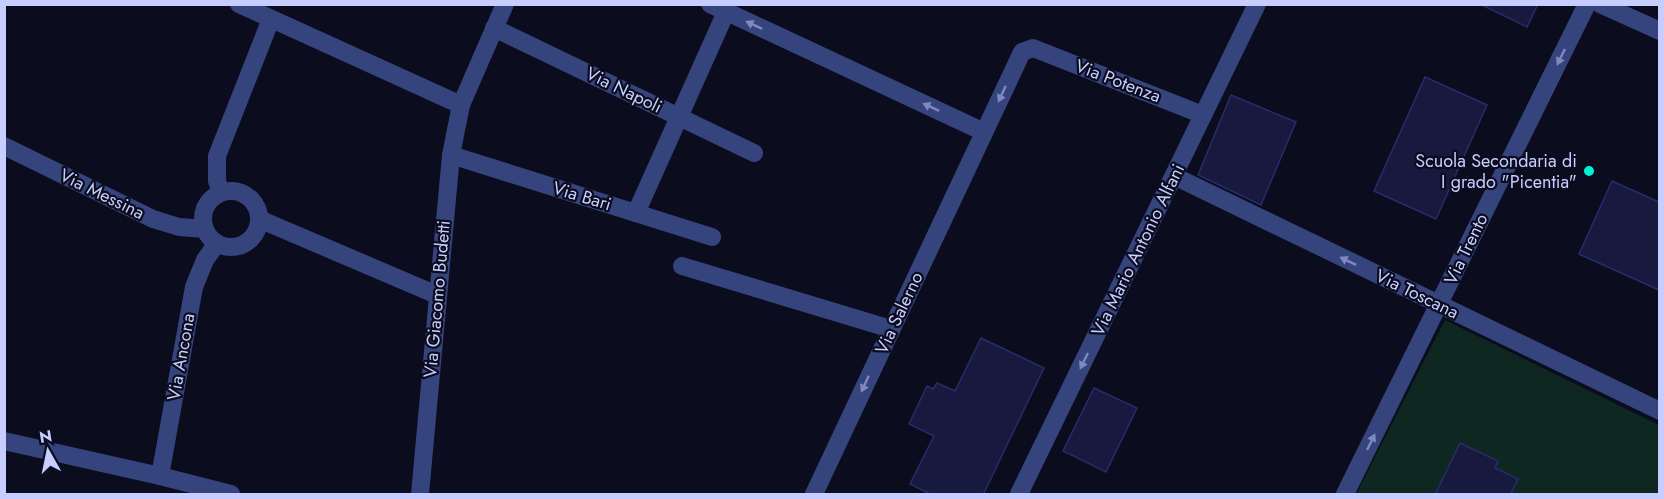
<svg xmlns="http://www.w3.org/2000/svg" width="1664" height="499" viewBox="0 0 1664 499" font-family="Jost,sans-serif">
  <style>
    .green { fill: #0e2720 }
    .building { fill: #17193e; stroke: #292c6a; stroke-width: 1.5 }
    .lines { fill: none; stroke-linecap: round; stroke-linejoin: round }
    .minor { stroke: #35447d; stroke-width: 18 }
    .oneway { fill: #7e89be }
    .poi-dot { fill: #00f2cf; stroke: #0b0c1d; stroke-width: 2 }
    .labels { text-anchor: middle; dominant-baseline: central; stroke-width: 4.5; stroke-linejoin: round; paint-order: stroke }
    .street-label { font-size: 18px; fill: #c7ceff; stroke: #0b0c1d }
    .poi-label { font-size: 18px; fill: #c7ceff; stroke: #0b0c1d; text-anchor: end }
  </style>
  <rect width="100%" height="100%" fill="#0b0c1d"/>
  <path class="green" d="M1445,320L1659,425V494H1356Z"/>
  <g class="building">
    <path d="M1480,4H1538L1527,27Z"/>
    <path d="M1425,77L1487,105L1436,219L1374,191Z"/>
    <path d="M1231,95L1296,122L1261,205L1198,175Z"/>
    <path d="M1612,181L1659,202V290L1579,254Z"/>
    <path d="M981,338L1044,368L983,495H932L910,484L934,436L909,424L927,386L933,389L937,383L955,391Z"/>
    <path d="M1094,388L1137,408L1106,472L1063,451Z"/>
    <path d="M1460,443L1498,461L1495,468L1518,479L1510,495H1435Z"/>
  </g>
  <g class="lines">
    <g class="minor">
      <path d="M239,4L461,105"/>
      <path d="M710,4L984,132"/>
      <path d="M1600,4L1660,31"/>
      <path d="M494,28L754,153"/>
      <path d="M4,146L153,219L179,227L205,229"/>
      <path d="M451,155L712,237"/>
      <path d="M1174,176L1660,411"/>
      <circle cx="231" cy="219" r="28"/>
      <path d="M221,192L217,181V156L271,19"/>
      <path d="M636,213L726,12"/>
      <path d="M259,219L437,295"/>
      <path d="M682,266L891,329"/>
      <path d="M4,441L160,476L231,494"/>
      <path d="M160,476L194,287L205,260L217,243"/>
      <path d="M420,494L451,155L461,105L505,4"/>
      <path d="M814,494L1022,52L1033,48L1203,115"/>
      <path d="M1019,494L1257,4"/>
      <path d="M1345,494L1587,4"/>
    </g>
  </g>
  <defs><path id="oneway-solid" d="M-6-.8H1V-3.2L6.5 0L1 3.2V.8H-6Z" transform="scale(1.5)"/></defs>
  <g class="oneway">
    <use href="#oneway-solid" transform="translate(754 25) rotate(-155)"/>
    <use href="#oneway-solid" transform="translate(1561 57) rotate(116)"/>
    <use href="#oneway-solid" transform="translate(1002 94) rotate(115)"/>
    <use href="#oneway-solid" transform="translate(931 107) rotate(-155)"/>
    <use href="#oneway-solid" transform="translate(1348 261) rotate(-154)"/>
    <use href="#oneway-solid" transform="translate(1084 361) rotate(116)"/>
    <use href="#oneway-solid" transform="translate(865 384) rotate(115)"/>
    <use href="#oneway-solid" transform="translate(1371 442) rotate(-64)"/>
  </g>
  <circle class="poi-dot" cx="1589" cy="171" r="6"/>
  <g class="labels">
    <g class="street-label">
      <text transform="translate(1118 81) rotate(21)">Via Potenza</text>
      <text transform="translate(624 90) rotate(26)">Via Napoli</text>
      <text transform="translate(102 194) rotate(26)">Via Messina</text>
      <text transform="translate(582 196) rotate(17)">Via Bari</text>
      <text transform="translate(1466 249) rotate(-64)">Via Trento</text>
      <text transform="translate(1138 250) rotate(-64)">Via Mario Antonio Alfani</text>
      <text transform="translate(1417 294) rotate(26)">Via Toscana</text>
      <text transform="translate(437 299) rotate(-85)">Via Giacomo Budetti</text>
      <text transform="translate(899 313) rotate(-65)">Via Salerno</text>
      <text transform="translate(181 357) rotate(-80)">Via Ancona</text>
    </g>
    <g class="poi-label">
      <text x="1577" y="161">Scuola Secondaria di<tspan x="1577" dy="21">I grado "Picentia"</tspan></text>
    </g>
  </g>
  <rect width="1664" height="499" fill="none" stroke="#c7ceff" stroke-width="12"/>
  <g transform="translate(48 451) rotate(351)" stroke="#0b0c1d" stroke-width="4.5" paint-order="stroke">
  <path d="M0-4.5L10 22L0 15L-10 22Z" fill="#c7ceff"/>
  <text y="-9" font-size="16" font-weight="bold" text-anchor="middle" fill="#c7ceff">N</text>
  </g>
</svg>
